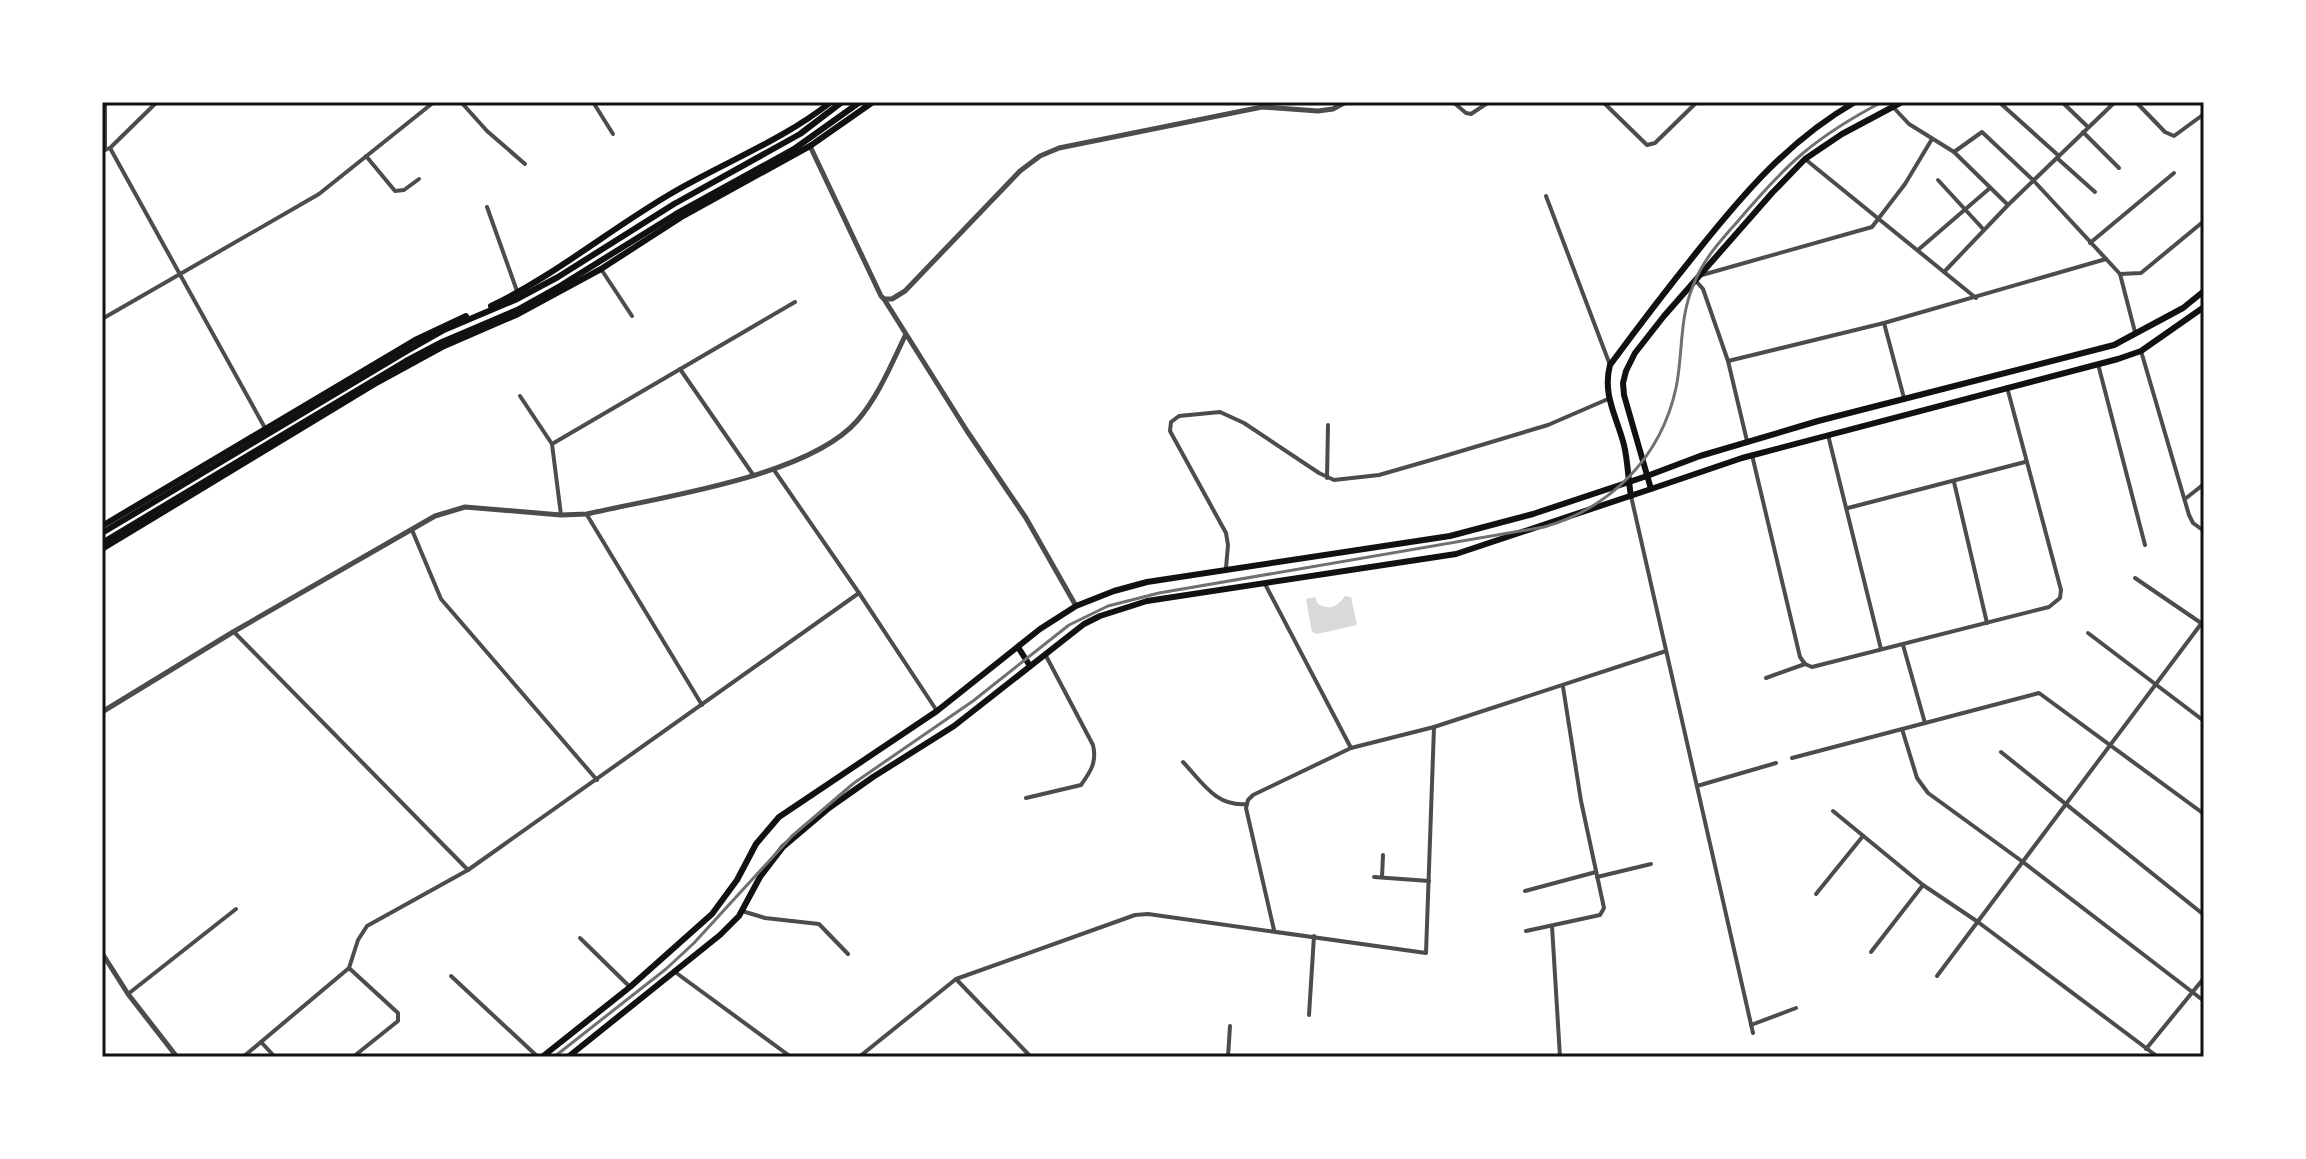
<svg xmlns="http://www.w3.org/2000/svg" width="2306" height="1159" viewBox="0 0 2306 1159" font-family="Raleway,sans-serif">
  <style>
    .water { fill: #d9d9d9 }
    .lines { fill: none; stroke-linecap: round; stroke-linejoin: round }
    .minor { stroke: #4c4c4c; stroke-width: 4 }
    .tertiary { stroke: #4c4c4c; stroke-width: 5 }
    .secondary { stroke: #111; stroke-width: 6 }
    .primary { stroke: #111; stroke-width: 6 }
    .rail { stroke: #707070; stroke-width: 3 }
    .neatline { fill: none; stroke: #111; stroke-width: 3 }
  </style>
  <rect width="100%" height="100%" fill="#fff"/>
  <path class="water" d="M1345,596L1351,597L1357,625L1317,634L1312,632L1306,599L1315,597L1318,604C1330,611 1338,606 1345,596Z"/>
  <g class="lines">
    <g class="minor">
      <path d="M461,102L487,131L525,164"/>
      <path d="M593,102L613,134"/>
      <path d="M1453,102L1466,113L1471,114L1489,102"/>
      <path d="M1603,102L1647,145L1655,143L1697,102"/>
      <path d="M1999,102L2059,156"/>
      <path d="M2062,102L2088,127"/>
      <path d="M2136,102L2165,132L2174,136L2204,114"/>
      <path d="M754,103L755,102"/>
      <path d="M1893,107L1909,124L1954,152L2008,205"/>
      <path d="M2083,132L2119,168"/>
      <path d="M110,148L265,428"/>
      <path d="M105,150V102"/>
      <path d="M102,151L110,148L157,102"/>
      <path d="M1954,152L1982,132L2033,180L2120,274L2135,332"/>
      <path d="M366,156L395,191L404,190L419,179"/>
      <path d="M2057,158L2095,192"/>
      <path d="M1805,159L1976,298"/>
      <path d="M1938,180L1984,230"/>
      <path d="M1546,196L1610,365"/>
      <path d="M487,207L517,291"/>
      <path d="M2090,243L2174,173"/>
      <path d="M1918,250L1990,188"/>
      <path d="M601,269L632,316"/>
      <path d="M1944,272L2008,205L2115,102"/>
      <path d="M2120,274L2141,273L2204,221"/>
      <path d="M1702,275L1872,227L1905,184L1932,139"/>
      <path d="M1696,281L1703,289L1728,361L1747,441"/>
      <path d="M102,319L319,194L434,102"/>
      <path d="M1884,323L1904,398"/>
      <path d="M2141,351L2189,515L2193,523L2204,531"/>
      <path d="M1728,361L1884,323L2106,259"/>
      <path d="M2098,364L2145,545"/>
      <path d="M680,369L754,476"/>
      <path d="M520,396L552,444"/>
      <path d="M1828,435L1881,649"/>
      <path d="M1752,455L1800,657L1805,664L1812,667L2049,607L2060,598L2061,590L2007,387"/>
      <path d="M774,470L859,593L937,711"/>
      <path d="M1327,478L1328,425"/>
      <path d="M1954,482L1987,623"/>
      <path d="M1631,496L1753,1033"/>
      <path d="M2185,499L2204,484"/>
      <path d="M1848,508L2025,462"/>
      <path d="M561,515L552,444L795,302"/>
      <path d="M587,515L702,705"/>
      <path d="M412,530L441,599L597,780"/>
      <path d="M1226,568L1228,545L1226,533L1170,431L1171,422L1179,416L1220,412L1244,423L1319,473L1334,480L1379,475L1438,458L1548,425L1608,399"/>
      <path d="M2135,578L2204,625"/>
      <path d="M1265,584L1351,748L1434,727L1666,651"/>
      <path d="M234,632L468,870"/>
      <path d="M2088,633L2204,721"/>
      <path d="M1903,645L1925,723"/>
      <path d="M1766,678L1805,664"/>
      <path d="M1902,729L1917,778L1928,793L2023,862L2204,1001"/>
      <path d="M2001,752L2204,915"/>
      <path d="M1792,758L2039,693L2204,814"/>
      <path d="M1183,762C1203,783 1216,807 1247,804"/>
      <path d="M1697,786L1776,763"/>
      <path d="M1026,798L1081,785C1091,771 1097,762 1093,745L1045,654"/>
      <path d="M1833,811L1923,885L1978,922L2158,1057"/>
      <path d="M1374,877L1429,881"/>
      <path d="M1382,877L1383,855"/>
      <path d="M1597,877L1651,864"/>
      <path d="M1525,891L1596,872"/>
      <path d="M1816,894L1863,836"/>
      <path d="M742,911L765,918L819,924L848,954"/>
      <path d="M1552,926L1560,1057"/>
      <path d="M1274,930L1246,808L1248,800L1253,795L1351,748"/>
      <path d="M1526,931L1600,915L1604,908L1581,801L1563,687"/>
      <path d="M580,938L630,987"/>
      <path d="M1871,952L1923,885"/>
      <path d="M349,968L398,1013V1021L353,1057"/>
      <path d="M675,972L791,1057"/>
      <path d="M451,976L538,1057"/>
      <path d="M1937,976L2204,620"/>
      <path d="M956,979L1031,1057"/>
      <path d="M128,994L236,909"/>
      <path d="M1309,1015L1314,936"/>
      <path d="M1751,1025L1796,1008"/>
      <path d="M261,1042L275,1057"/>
      <path d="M2146,1049L2204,978"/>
      <path d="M243,1057L349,968L358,940L367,926L468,870L859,593"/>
      <path d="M859,1057L956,979L1135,915L1148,914L1426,953L1434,727"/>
      <path d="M1228,1057L1230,1026"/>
    </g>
    <g class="tertiary">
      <path d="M1263,106L1273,102"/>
      <path d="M810,146L881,296L884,299H892L905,291L1020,171L1040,156L1059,148L1262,107L1318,111L1333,109L1346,102"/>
      <path d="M884,299L967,431L1026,518L1076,606"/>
      <path d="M102,712L233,632L435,516L465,507L561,515L587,514C659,497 808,477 857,421C878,397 891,365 905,336"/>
      <path d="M102,953L128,994L177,1057"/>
    </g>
    <g class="secondary">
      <path d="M491,306C556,275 610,229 672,193C725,162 783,140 831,102"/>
      <path d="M1647,476L1700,456L1818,421L2114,345L2183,308L2204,291"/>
      <path d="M1651,489L1742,458L2118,359L2141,351L2204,307"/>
      <path d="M102,526L415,340L466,316"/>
      <path d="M102,533L407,351L444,330L515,300L558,277L674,204L800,134L842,102"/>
      <path d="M102,543L406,361L442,342L517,310L560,286L676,214L794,149L860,102"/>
      <path d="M102,549L378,382L442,347L516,315L601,269L683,216L810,146L873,102"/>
    </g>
    <g class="primary">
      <path d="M1631,496C1628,479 1628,462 1624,445C1617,417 1602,395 1610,365C1638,327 1667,289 1696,253C1743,194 1789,140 1855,102"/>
      <path d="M1018,647L1030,666"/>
      <path d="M542,1057L630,987L712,914L737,880L756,844L779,817L937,711L1040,629L1076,606L1114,591L1147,582L1450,536L1533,514L1647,476"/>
      <path d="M568,1057L720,935L739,916L760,877L783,847L829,808L873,777L954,726L1084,624L1100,616L1147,601L1456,554L1651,489L1624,395L1623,383L1626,371L1635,353L1664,316L1772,193L1805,159L1842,134L1902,102"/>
    </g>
    <path class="rail" d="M554,1057L666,969L694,943L792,836L854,783L973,701L1069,625L1108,606L1159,593L1544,527C1611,508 1661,457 1676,388C1683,355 1679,319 1693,286C1702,261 1720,241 1738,221C1786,164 1815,137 1882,102"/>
  </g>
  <rect width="2306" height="1159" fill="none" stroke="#ffffff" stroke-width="208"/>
  <rect x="104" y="104" width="2098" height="951" class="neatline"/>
</svg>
